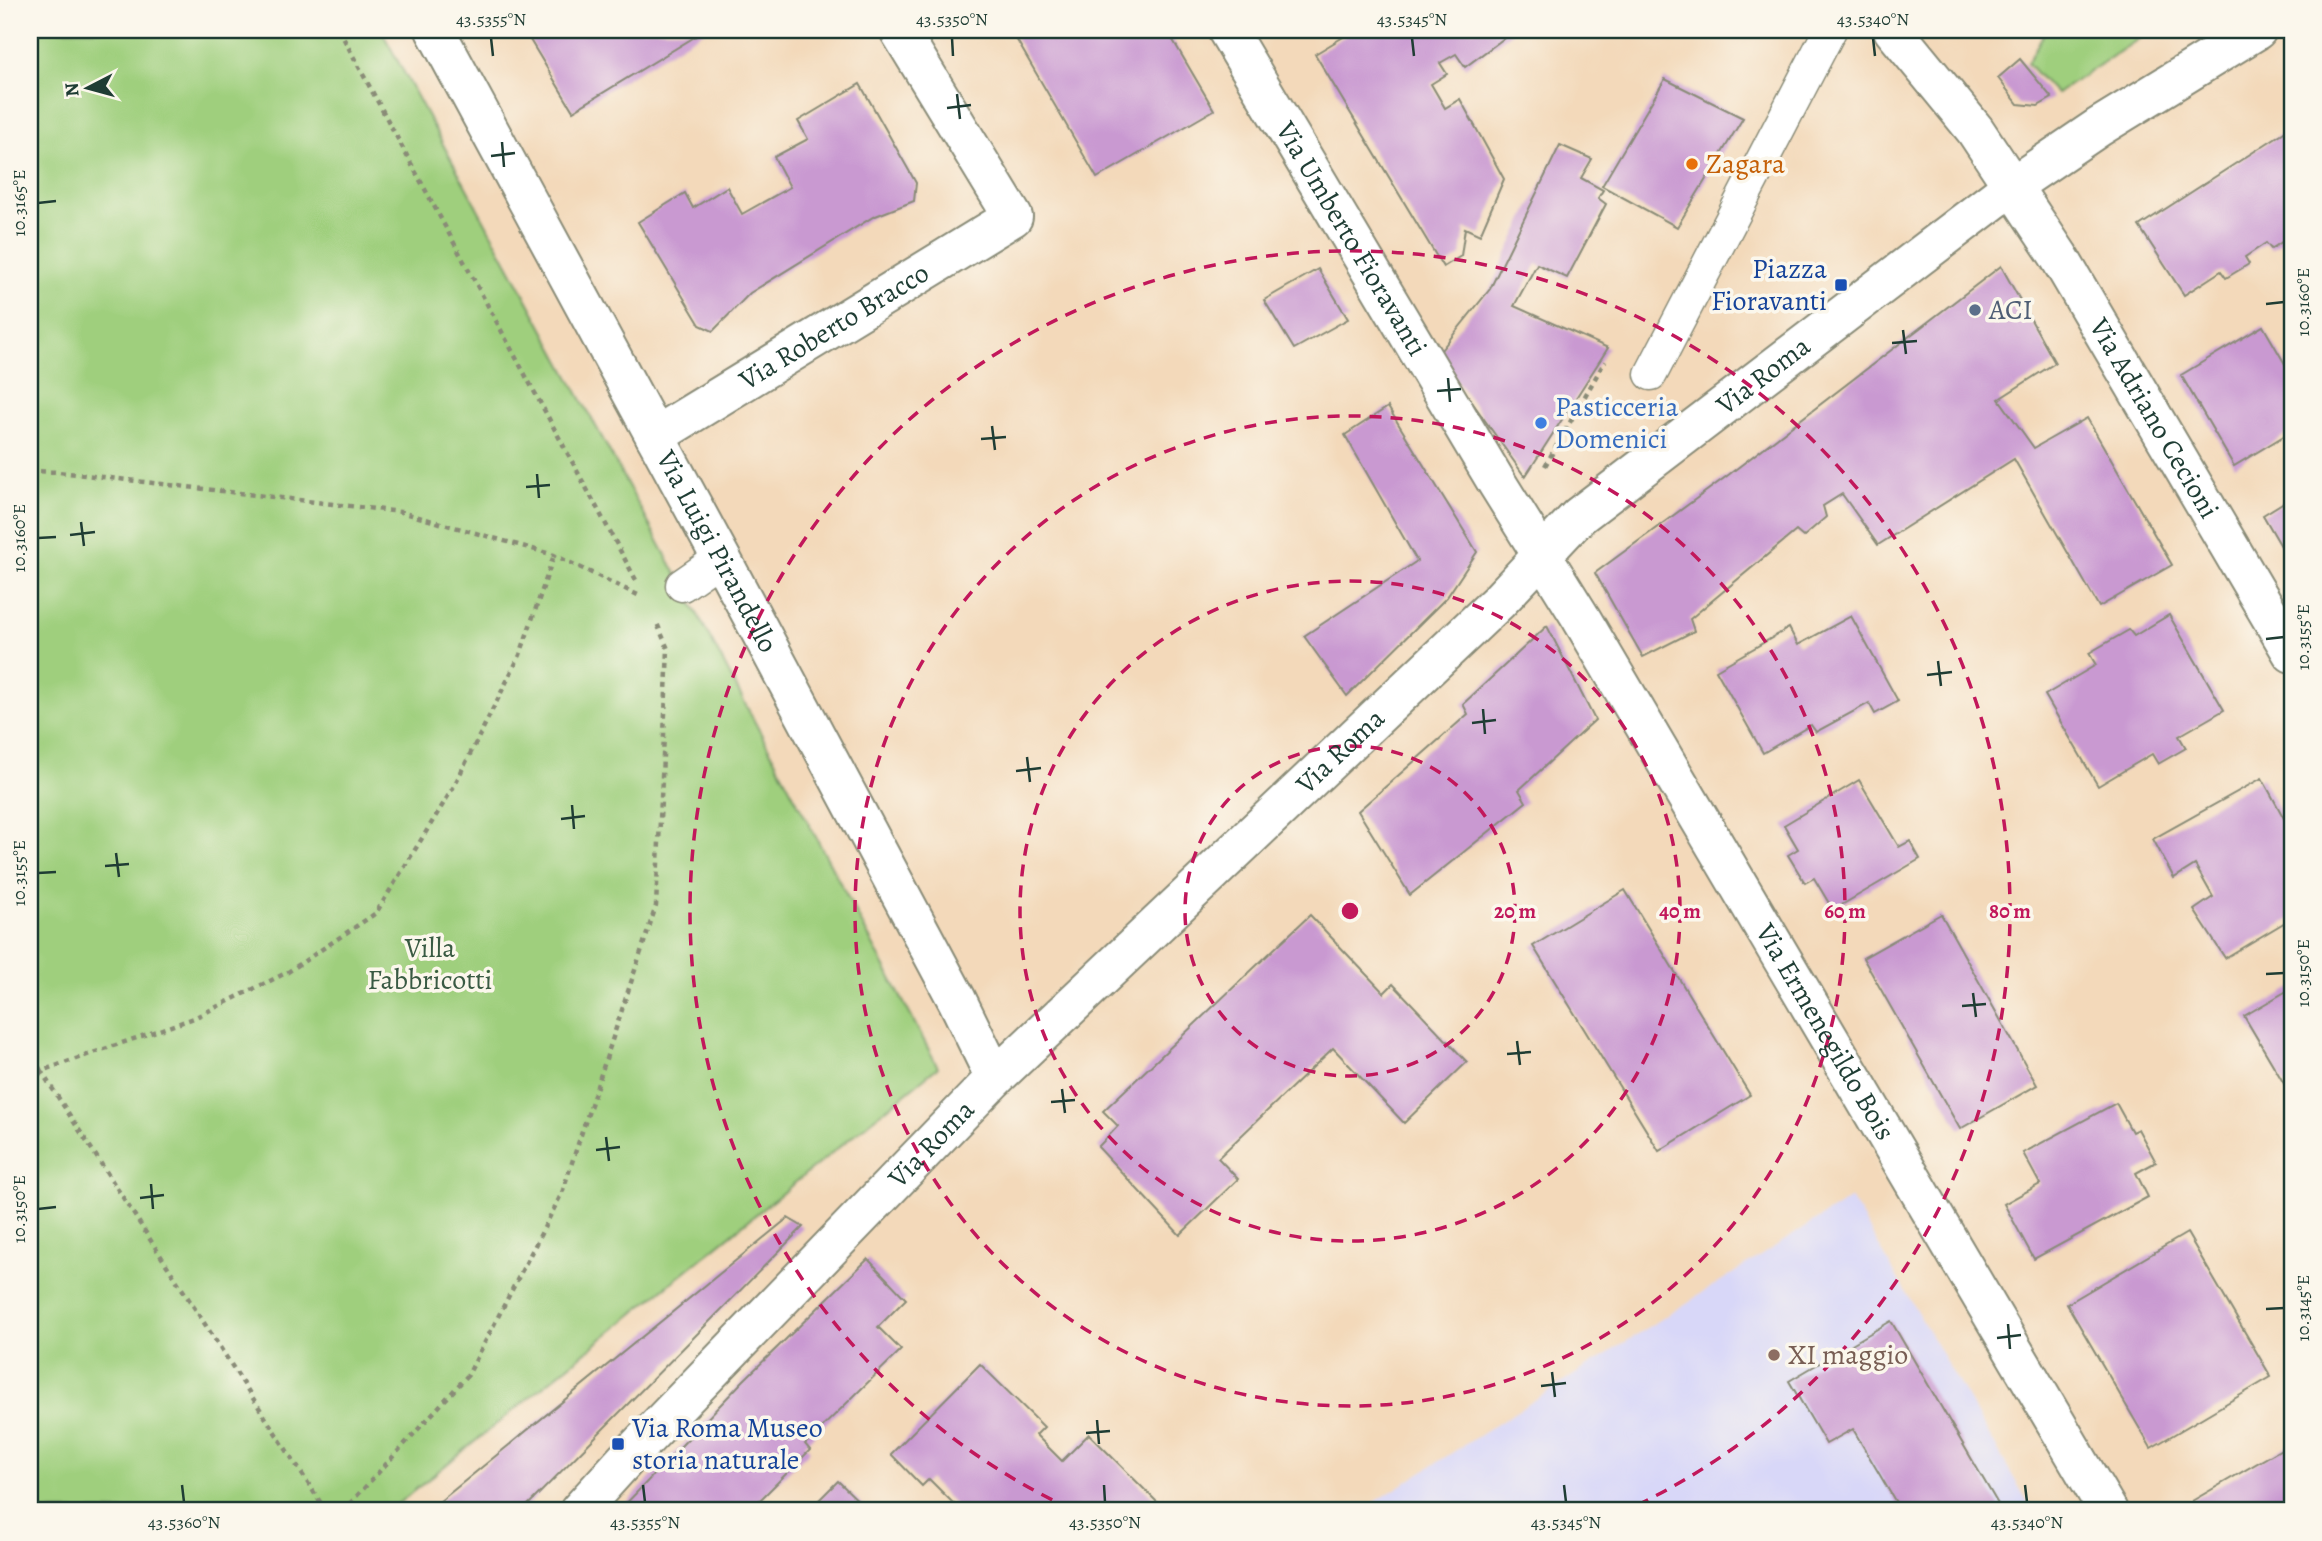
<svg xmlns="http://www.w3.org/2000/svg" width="2322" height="1541" viewBox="0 0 2322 1541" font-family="Alegreya,serif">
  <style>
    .built { fill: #d8d7f8 }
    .green { fill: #9fcf7d; stroke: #5f8658; stroke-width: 2 }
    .building { fill: #c999d1 }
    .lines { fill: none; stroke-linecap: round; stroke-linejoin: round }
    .lane-casing { stroke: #898b77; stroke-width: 35 }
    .street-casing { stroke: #898b77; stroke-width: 42 }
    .path { stroke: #898b77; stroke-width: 4.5; stroke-dasharray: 5 5; stroke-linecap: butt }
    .lane { stroke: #fff; stroke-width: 32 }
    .street { stroke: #fff; stroke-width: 38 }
    .ticks { fill: none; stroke: #1f3d34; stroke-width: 2.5 }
    .ring { fill: none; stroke: #c2185b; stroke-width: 3.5; stroke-dasharray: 12 9 }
    .food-dot { fill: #e8710a; stroke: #fbf7ec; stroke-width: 2.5 }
    .transit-dot { fill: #1a4fb4; stroke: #fbf7ec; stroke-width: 2.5 }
    .service-dot { fill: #5c6f8a; stroke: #fbf7ec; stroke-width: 2.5 }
    .shop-dot { fill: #3f7fe0; stroke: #fbf7ec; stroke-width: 2.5 }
    .education-dot { fill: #8d6e63; stroke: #fbf7ec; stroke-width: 2.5 }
    .labels { text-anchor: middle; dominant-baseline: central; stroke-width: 7; stroke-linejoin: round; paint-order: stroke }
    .food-label { font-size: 28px; fill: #c56008; stroke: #fbf7ec; text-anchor: start }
    .street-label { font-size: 28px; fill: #1f3d34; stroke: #fbf7ec }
    .transit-label { font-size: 28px; fill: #164399; stroke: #fbf7ec; text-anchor: end }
    .service-label { font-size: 28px; fill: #4e5e75; stroke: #fbf7ec; text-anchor: start }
    .shop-label { font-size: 28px; fill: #366cbe; stroke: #fbf7ec; text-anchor: start }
    .park-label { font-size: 28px; fill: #395a43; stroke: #fbf7ec }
    .education-label { font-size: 28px; fill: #785e54; stroke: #fbf7ec; text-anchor: start }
    .centre { fill: #c2185b; stroke: #fbf7ec; stroke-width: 3.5 }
    .ring-label { font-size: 21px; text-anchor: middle; font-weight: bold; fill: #c2185b; stroke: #fbf7ec; stroke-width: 7; stroke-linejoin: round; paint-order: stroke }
    .neatline { fill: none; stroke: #1f3d34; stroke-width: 2.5 }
    .ticks-label { font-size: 18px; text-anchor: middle; fill: #1f3d34 }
  </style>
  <rect width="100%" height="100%" fill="#fbf7ec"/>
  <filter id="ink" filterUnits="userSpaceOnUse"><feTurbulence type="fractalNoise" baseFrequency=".0143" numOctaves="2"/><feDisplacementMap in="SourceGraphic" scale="14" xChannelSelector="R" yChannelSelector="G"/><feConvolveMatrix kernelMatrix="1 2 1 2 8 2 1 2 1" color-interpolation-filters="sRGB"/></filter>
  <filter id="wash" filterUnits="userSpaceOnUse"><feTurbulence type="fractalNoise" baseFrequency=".00686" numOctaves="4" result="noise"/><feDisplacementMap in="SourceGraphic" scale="28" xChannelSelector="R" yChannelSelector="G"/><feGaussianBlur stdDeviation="1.57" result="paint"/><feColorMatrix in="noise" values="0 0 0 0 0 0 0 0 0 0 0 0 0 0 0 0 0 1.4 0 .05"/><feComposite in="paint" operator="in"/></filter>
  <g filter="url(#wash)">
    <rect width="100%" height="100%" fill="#f3d9ba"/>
    <path class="built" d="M1851,1198L2033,1511H1361Z"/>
    <g class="green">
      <path d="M30,30H381L682,585L938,1067L389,1511H30Z"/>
      <path d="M2046,30H2152L2056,94L2027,63Z"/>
    </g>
    <g id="blocks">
      <g class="building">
        <path d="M524,30H706L573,111Z"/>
        <path d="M1011,30H1167L1214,110L1097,178Z"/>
        <path d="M1355,30H1515L1465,67L1456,54L1440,63L1447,74L1431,84L1445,108L1460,99L1504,179L1480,235L1465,228L1461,256L1443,267L1315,54Z"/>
        <path d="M2020,59L2052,98L2038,106L2018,104L1998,78Z"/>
        <path d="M1665,79L1743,118L1677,227L1602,186Z"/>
        <path d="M860,84L916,183L914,201L873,217L750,293L713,331L700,325L638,222L685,193L693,208L727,187L742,214L790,187L774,157L808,139L798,121Z"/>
        <path d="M2292,127V225L2287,228L2291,236L2271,249L2266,243L2245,257L2249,264L2226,278L2221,271L2184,295L2139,226Z"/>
        <path d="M1560,145L1592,159L1581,178L1603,190L1598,198L1606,204L1567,278L1537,264L1514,306L1608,348L1525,477L1438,354L1490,289Z"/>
        <path d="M2001,266L2055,363L1999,399L2034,448L2087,418L2172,565L2099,607L2014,459L1878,545L1842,494L1823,506L1826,517L1803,537L1796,531L1690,619L1694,631L1643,657L1595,573L1727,476Z"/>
        <path d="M1318,269L1348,319L1294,349L1264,300Z"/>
        <path d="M2263,326L2292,376V431L2234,466L2181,375Z"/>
        <path d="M1388,407L1477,552L1447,597L1347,696L1304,636L1417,561L1345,435Z"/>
        <path d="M2292,497V565L2263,515Z"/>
        <path d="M2169,615L2224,710L2179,736L2186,748L2158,764L2152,754L2098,786L2045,695L2096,665L2089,653L2129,630L2134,636Z"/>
        <path d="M1851,616L1898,701L1875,714L1869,703L1816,732L1811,725L1763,753L1716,670L1789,628L1798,645Z"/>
        <path d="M1547,626L1595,720L1519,790L1526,802L1410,895L1358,811L1468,714L1463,704Z"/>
        <path d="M2262,778L2292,833V918L2225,958L2194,910L2213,897L2195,865L2174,878L2153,839Z"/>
        <path d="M1859,780L1899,847L1910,841L1920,859L1833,910L1814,878L1805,883L1788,855L1798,849L1784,825Z"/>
        <path d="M1625,890L1750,1095L1659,1151L1533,946Z"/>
        <path d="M1941,914L2037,1085L1960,1129L1863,958Z"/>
        <path d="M1310,915L1384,993L1393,984L1467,1062L1404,1123L1333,1048L1218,1158L1238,1179L1180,1235L1098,1147L1118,1126L1103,1111Z"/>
        <path d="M2292,988V1097L2244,1016Z"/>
        <path d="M2116,1103L2132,1132L2138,1129L2156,1162L2136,1173L2148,1197L2034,1259L2004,1204L2040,1184L2023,1153Z"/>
        <path d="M788,1218L803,1227L522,1511H428Z"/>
        <path d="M2187,1233L2271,1377L2151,1448L2067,1304Z"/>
        <path d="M868,1259L906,1299L878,1327L901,1350L805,1444L810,1450L749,1511H619L743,1381Z"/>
        <path d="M1891,1321L2002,1511H1901L1853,1429L1826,1444L1789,1381Z"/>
        <path d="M980,1364L1044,1427L1036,1435L1062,1461L1089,1434L1165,1510L1164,1511H961L929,1479L922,1486L891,1454Z"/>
        <path d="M2292,1443V1511H2198L2192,1501Z"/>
        <path d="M838,1481L869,1511H816L812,1507Z"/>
      </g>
    </g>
  </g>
  <g filter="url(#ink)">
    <use href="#blocks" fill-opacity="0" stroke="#898b77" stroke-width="2"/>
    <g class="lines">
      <g class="lane-casing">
        <g id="lane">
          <path d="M1651,374L1830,30"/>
          <path d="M682,585L721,558"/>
        </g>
      </g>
      <g class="street-casing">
        <g id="street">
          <path id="s1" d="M435,30L721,558L957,1000L995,1078"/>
          <path id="s2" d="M1227,30L1497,483L1581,618L2108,1511"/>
          <path id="s3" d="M1893,30L1975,130L2058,255L2292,653"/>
          <path id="s4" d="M655,436L1013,217L899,30"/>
          <path id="s5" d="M579,1511L627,1458L995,1078L1498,602L1579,516L2012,186L2099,127L2257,30"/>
        </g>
      </g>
      <g class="path">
        <path d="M339,30L636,580"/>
        <path d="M1545,466L1605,361"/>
        <path d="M30,471L59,472L401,512L554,555L640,596"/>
        <path d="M30,1049L41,1071L30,1074"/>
        <path d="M326,1511L41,1071L194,1018L288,972L376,913L453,788L520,655L554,555"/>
        <path d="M343,1511L468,1375L562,1193L656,906L668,649L656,621"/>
      </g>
      <use href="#lane" class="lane"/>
      <use href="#street" class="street"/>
    </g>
  </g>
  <path class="ticks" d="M491,38L493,56M952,38L953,56M1412,38L1414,56M1873,38L1875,56M957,94L960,119M947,108L971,105M502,142L504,167M491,156L515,153M38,203L56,201M2266,304L2284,302M1903,330L1906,354M1892,343L1917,341M1448,378L1450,402M1437,391L1461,389M992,426L995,450M981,439L1006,437M537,474L539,498M526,487L550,485M81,522L84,546M70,535L95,532M38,538L56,537M2266,639L2284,637M1938,661L1941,686M1927,675L1952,672M1483,709L1485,734M1472,723L1496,720M1027,757L1030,782M1016,771L1041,768M572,805L574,829M561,819L585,816M116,853L119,877M105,866L129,864M38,873L56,872M2266,974L2284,973M1973,993L1976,1017M1962,1006L1986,1004M1517,1041L1520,1065M1507,1054L1531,1052M1062,1089L1065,1113M1051,1102L1075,1100M606,1137L609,1161M596,1150L620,1147M151,1184L153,1209M140,1198L164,1195M38,1209L56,1207M2266,1309L2284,1308M2008,1324L2010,1349M1997,1338L2021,1335M1552,1372L1555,1397M1541,1386L1566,1383M1097,1420L1099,1444M1086,1433L1110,1431M182,1485L184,1502M643,1485L645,1502M1104,1485L1105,1502M1564,1485L1566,1502M2025,1485L2027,1502"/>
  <g class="ring">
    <circle cx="1350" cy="911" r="165"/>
    <circle cx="1350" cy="911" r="330"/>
    <circle cx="1350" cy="911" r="495"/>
    <path d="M1071 1509A660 660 0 1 1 1629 1509"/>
  </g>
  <circle class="food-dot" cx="1692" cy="164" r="7"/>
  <g class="transit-dot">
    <rect x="1834" y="278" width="14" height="14" rx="3.5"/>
    <rect x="611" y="1437" width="14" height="14" rx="3.5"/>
  </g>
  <circle class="service-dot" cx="1975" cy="310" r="7"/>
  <circle class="shop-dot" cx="1541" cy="423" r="7"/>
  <circle class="education-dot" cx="1774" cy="1355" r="7"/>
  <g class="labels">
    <g class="food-label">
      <text x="1706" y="164">Zagara</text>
    </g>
    <g class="street-label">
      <text stroke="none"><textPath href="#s2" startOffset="243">Via Umberto Fioravanti</textPath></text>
      <text stroke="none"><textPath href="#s4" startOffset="210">Via Roberto Bracco</textPath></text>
      <text stroke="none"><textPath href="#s5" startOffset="1643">Via Roma</textPath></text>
      <text stroke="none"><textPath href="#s3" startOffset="469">Via Adriano Cecioni</textPath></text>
      <text stroke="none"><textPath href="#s1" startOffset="593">Via Luigi Pirandello</textPath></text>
      <text stroke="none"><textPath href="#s5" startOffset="1076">Via Roma</textPath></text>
      <text stroke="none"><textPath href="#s2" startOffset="1167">Via Ermenegildo Bois</textPath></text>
      <text stroke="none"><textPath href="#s5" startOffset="509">Via Roma</textPath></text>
    </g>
    <g class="transit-label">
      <text x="1827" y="269">Piazza<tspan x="1827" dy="32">Fioravanti</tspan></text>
      <text x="632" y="1428" text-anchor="start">Via Roma Museo<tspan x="632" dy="32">storia naturale</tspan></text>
    </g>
    <g class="service-label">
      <text x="1989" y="310">ACI</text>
    </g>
    <g class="shop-label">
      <text x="1555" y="407">Pasticceria<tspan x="1555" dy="32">Domenici</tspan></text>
    </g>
    <g class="park-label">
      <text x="430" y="948">Villa<tspan x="430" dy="32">Fabbricotti</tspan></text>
    </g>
    <g class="education-label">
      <text x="1788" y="1355">XI maggio</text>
    </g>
  </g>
  <circle cx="1350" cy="911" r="10" class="centre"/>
  <g class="ring-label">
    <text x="1515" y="918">20 m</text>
    <text x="1680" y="918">40 m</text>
    <text x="1845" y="918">60 m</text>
    <text x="2010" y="918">80 m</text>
  </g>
  <rect width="2322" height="1541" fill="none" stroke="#fbf7ec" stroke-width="77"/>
  <g transform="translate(88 88) rotate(264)" stroke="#fbf7ec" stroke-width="5" paint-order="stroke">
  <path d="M0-5L12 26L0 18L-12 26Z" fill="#1f3d34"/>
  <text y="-10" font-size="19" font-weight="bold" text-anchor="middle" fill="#1f3d34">N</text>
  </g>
  <rect x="38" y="38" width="2246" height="1464" class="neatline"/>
  <g class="ticks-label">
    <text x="491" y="25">43.5355°N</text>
    <text x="952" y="25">43.5350°N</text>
    <text x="1412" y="25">43.5345°N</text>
    <text x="1873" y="25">43.5340°N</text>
    <text transform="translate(19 203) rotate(-90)" y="6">10.3165°E</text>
    <text transform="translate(2303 302) rotate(-90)" y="6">10.3160°E</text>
    <text transform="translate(19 538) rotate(-90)" y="6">10.3160°E</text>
    <text transform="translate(2303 637) rotate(-90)" y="6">10.3155°E</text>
    <text transform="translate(19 873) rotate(-90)" y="6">10.3155°E</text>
    <text transform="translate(2303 973) rotate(-90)" y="6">10.3150°E</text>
    <text transform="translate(19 1209) rotate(-90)" y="6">10.3150°E</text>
    <text transform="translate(2303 1308) rotate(-90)" y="6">10.3145°E</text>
    <text x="184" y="1528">43.5360°N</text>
    <text x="645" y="1528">43.5355°N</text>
    <text x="1105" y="1528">43.5350°N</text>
    <text x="1566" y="1528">43.5345°N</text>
    <text x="2027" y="1528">43.5340°N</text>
  </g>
</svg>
